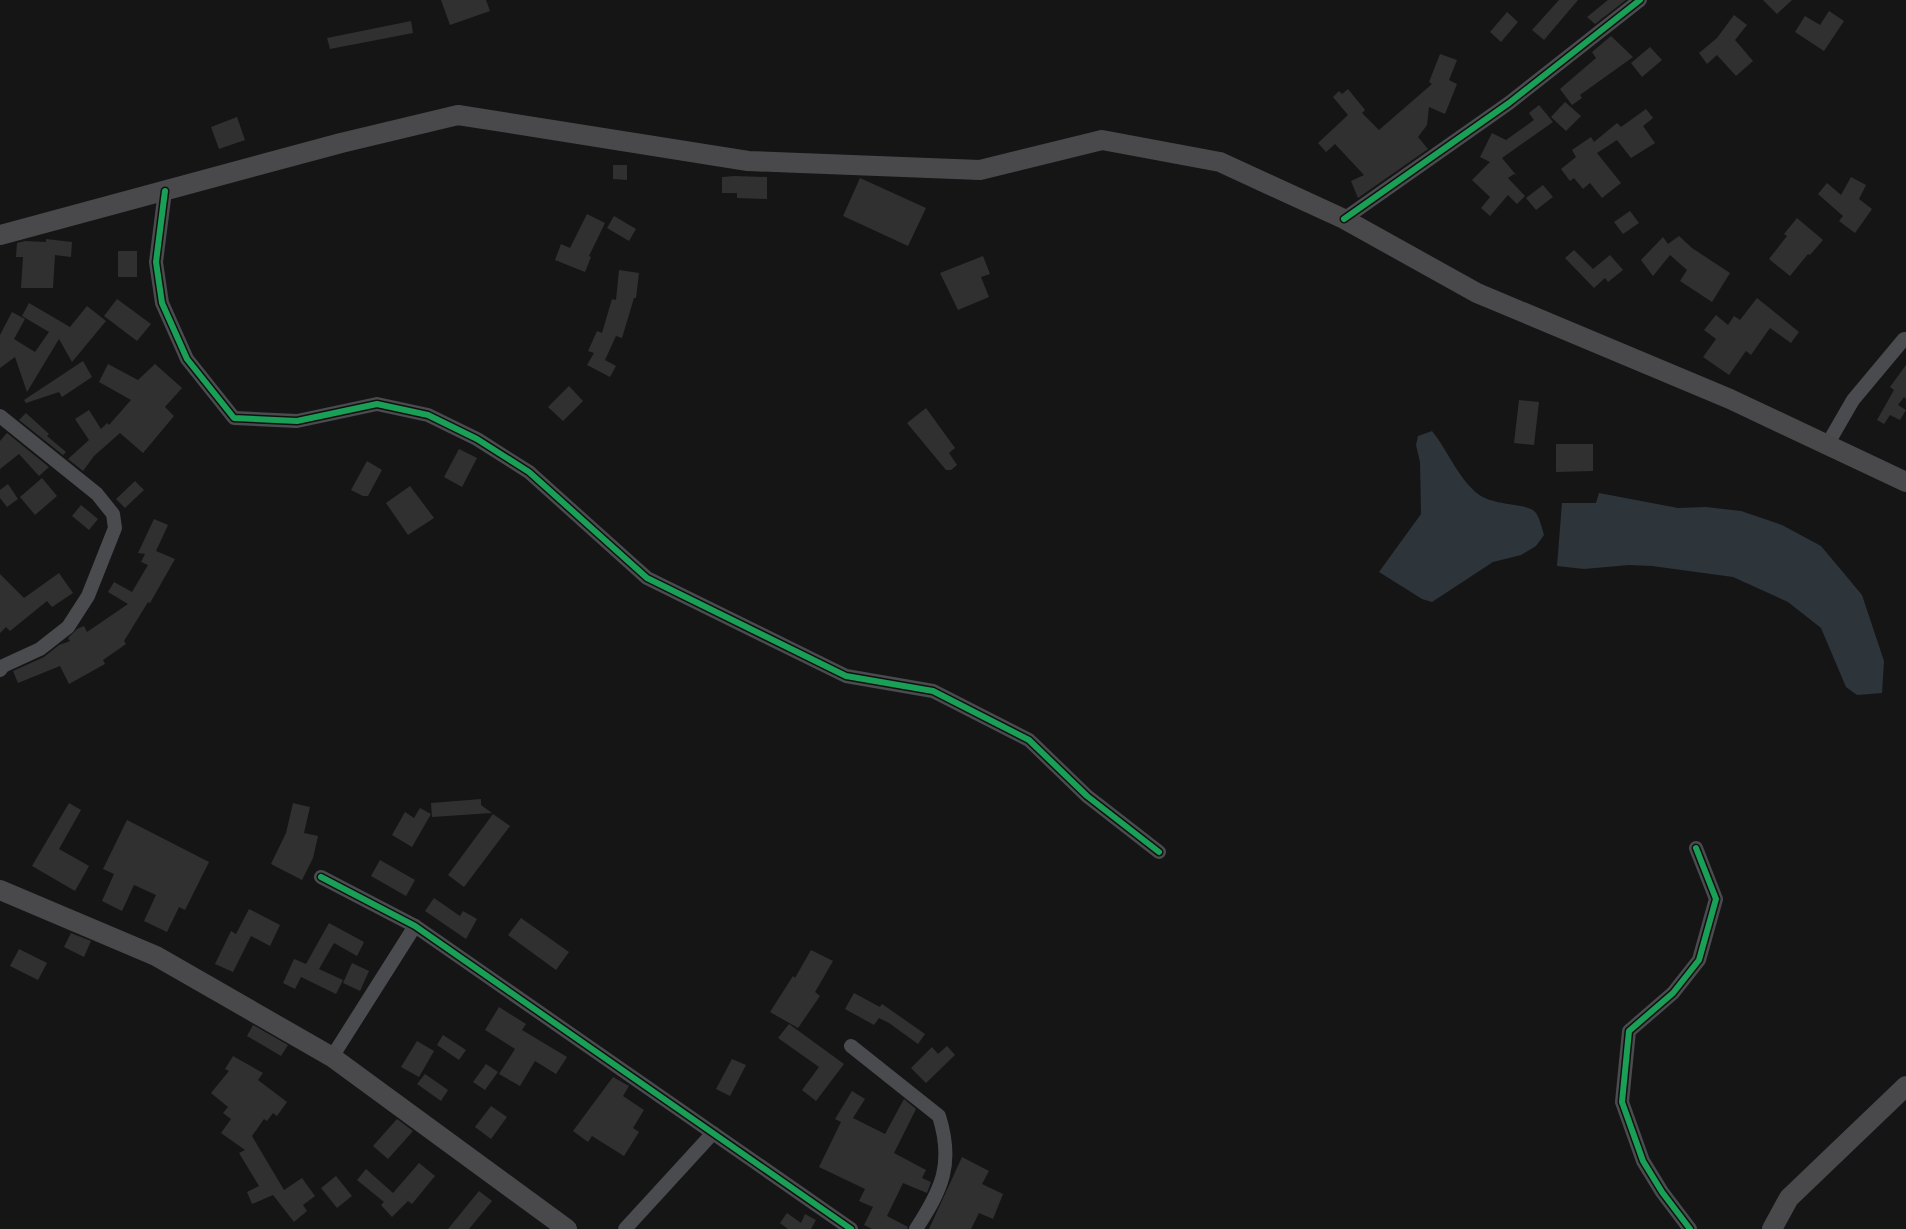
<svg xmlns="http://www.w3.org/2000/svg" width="1906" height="1229" viewBox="0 0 1906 1229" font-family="'Fira Sans',sans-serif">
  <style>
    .water { fill: #2d343a }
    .building { fill: #303031 }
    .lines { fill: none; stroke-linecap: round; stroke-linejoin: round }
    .minor { stroke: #4a4b4e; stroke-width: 14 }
    .secondary { stroke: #49494c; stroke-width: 20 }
    .cycleway-casing { stroke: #101011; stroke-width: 9 }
    .cycleway { stroke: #1a9f57; stroke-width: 6 }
  </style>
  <rect width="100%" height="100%" fill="#151516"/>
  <g class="water">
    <path d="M1432,431C1448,451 1458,478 1478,494C1495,507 1528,502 1536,513C1540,519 1542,528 1544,535L1536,546L1521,555L1493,562L1432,602L1422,599L1379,572L1421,514L1420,462L1416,445L1418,436Z"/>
    <path d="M1599,493L1678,508L1706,507L1741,511L1782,525L1821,546L1862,595L1884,661L1882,693L1857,695L1846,687L1821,628L1788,602L1733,577L1652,566L1629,565L1584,569L1557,566L1562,503H1596Z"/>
  </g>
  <g class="building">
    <path d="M441,0H486L490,11L450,25Z"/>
    <path d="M1559,0H1578L1544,40L1532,30Z"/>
    <path d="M1608,0H1626L1595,24L1587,17Z"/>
    <path d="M1763,0H1792L1777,14Z"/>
    <path d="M1829,11L1844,21L1824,51L1795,32L1805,16L1820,25Z"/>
    <path d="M1507,12L1518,22L1501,42L1490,32Z"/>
    <path d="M1734,15L1747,25L1735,40L1753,61L1736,76L1717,55L1707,64L1699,53L1717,38Z"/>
    <path d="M411,21L413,33L330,49L327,38Z"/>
    <path d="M1611,36L1633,57L1580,95L1582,98L1572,105L1560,89L1596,58L1592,52Z"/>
    <path d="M1650,47L1662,60L1642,77L1631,63Z"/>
    <path d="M1440,54L1457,60L1449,80L1457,84L1445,114L1429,107L1427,125L1418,137L1428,149L1358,198L1351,181L1364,175L1335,144L1326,152L1318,143L1348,115L1333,97L1339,91L1342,94L1348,89L1365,110L1362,113L1379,130L1432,84L1429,82Z"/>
    <path d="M1565,102L1581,116L1566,131L1551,117Z"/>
    <path d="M1539,105L1553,122L1502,158L1517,176L1514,174L1508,178L1525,196L1517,204L1508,195L1490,216L1481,208L1490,197L1472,180L1490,162L1480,157L1492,133L1506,140L1534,120L1529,113Z"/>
    <path d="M1646,109L1653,118L1643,126L1655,143L1631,158L1617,140L1597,153L1621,183L1602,198L1590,183L1583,189L1574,178L1570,181L1561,169L1576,157L1572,150L1591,137L1594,142L1617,123L1621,127Z"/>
    <path d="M237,117L245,140L219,149L211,127Z"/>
    <path d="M613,165H627V180L613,179Z"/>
    <path d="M735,176L767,177V199L737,198V193H722V177Z"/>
    <path d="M1851,177L1866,185L1859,199L1872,209L1855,233L1839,221L1843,216L1818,194L1827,183L1841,195Z"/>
    <path d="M860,178L926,208L908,246L843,216Z"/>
    <path d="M1543,185L1553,197L1536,210L1526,198Z"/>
    <path d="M1630,211L1639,223L1623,234L1614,222Z"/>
    <path d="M587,214L605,223L589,256L591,257L585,272L555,260L561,244L570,248Z"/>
    <path d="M614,216L636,229L629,241L607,228Z"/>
    <path d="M1797,218L1823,240L1810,255L1808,254L1790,276L1769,259L1787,236L1784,234Z"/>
    <path d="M1679,236L1692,248L1730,273L1712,302L1680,281L1687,270L1670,255L1653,276L1641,260L1663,237L1668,244Z"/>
    <path d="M46,239L72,242L71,257L55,255L53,288H21L23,257H16L17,243L25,241L46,242Z"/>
    <path d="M1574,250L1593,269L1610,255L1623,270L1608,282L1605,278L1594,288L1565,258Z"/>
    <rect x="118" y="251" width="19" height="26"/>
    <path d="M983,256L990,274L981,277L989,297L958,310L940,273Z"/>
    <path d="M619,270L639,273L636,298H634L622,338L616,336L605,360L616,366L610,377L587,365L594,353L588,351L597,331L602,333L612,299L616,300Z"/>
    <path d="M1757,298L1799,332L1791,343L1770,328L1751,355L1746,351L1729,375L1703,357L1716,339L1704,330L1716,315L1728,325L1734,316L1740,320Z"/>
    <path d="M117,299L151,324L137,341L104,316Z"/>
    <path d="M29,303L70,327L87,306L106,321L72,362L59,339L27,392L15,357L0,368V335L12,312L25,319L14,339L35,352L49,332L22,316Z"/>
    <path d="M83,361L92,377L62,397L59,392L26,403L24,400Z"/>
    <path d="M108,364L138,380L155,364L182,388L165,407L174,416L143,453L120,433L94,456L83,471L68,459L89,440L75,419L89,410L101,429L107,423L109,425L131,400L99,382Z"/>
    <path d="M1906,365V399L1904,397L1898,405L1906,410L1900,420L1890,415L1884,424L1877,420L1894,390L1890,387Z"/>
    <path d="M569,386L583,401L563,421L548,407Z"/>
    <path d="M1519,400L1539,402L1534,445L1514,443Z"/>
    <path d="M926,408L955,448L949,453L957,465L951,470H946L907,423Z"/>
    <path d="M26,413L49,434L47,436L66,452L63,455L19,420Z"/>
    <path d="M7,433L49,467L39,476L19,454L0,469V441Z"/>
    <path d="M1556,444H1593V471L1556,472Z"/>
    <path d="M459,449L477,458L462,487L444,477Z"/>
    <path d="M367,461L382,470L368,496H363L351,490Z"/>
    <path d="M42,478L57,496L35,515L20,497Z"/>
    <path d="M135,481L144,490L125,508L116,499Z"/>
    <path d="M8,484L18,499L7,507L0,498V490Z"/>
    <path d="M410,486L434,518L408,535L386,503Z"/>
    <path d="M81,505L98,519L89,530L72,516Z"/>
    <path d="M154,519L168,525L156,551L175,559L150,603L148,602L124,641L126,644L103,660L105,664L69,684L60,666L18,683L13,671L44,657L59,645L70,641L68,638L77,629L84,626L87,632L128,604L108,592L114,582L132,592L148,565L141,562L145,554L138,553Z"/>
    <path d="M59,573L73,593L52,607L47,601L10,631L6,627L0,633V574L24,598Z"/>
    <path d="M481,799V805L492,813L432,817L431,803Z"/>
    <path d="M69,803L81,810L59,849L89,866L75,891L32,866Z"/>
    <path d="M293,803L310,807L304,833L318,836L313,858L302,880L271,864L286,833Z"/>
    <path d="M420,808L431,814L412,847L392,835L405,812L414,818Z"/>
    <path d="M493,814L510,826L464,887L448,875Z"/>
    <path d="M127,820L209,862L185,910L179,907L167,932L144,921L156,895L134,885L122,911L102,901L114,874L103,869Z"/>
    <path d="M380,860L415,880L406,896L371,876Z"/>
    <path d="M434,898L460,916L463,911L477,919L466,939L425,911Z"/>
    <path d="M249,909L280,925L270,946L251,936L233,972L215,964L231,931L236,934Z"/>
    <path d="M521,918L569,952L556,970L508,935Z"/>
    <path d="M329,923L364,942L357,956L334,943L319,969L343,980L336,994L301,977L295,989L283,983L294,959L306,964Z"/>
    <path d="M71,933L91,941L84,957L64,947Z"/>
    <path d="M19,949L47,963L38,980L10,966Z"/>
    <path d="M811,950L833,961L815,992L820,996L798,1028L770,1012L793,976L795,978Z"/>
    <path d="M352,963L369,971L360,991L343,983Z"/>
    <path d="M854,993L880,1007L882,1004L925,1034L918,1044L889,1023L879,1018L874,1025L845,1009Z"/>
    <path d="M499,1007L526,1024L522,1030L567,1057L556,1074L535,1061L520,1086L499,1074L515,1049L485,1030Z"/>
    <path d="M789,1024L844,1064L816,1101L802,1090L819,1067L778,1038Z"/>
    <path d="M253,1025L288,1045L281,1056L247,1036Z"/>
    <path d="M443,1035L466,1050L459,1060L437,1045Z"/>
    <path d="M417,1041L434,1051L419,1077L401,1067Z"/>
    <path d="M947,1046L955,1055L926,1083L911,1068L932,1047L938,1054Z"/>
    <path d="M233,1056L263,1073L258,1080L287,1102L277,1116L273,1113L267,1121L264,1119L252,1136L284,1190L302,1178L315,1196L303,1205L307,1211L294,1222L273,1195L252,1204L247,1192L259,1186L239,1153L245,1150L221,1133L231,1119L223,1113L228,1107L211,1093L229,1071L225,1069Z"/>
    <path d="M732,1059L746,1065L730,1096L716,1089Z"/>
    <path d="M486,1064L498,1072L485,1090L473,1082Z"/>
    <path d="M425,1074L448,1090L441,1101L417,1084Z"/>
    <path d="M613,1077L629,1086L623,1096L644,1110L633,1128L639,1132L624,1156L592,1136L588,1142L573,1131Z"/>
    <path d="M852,1091L865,1099L853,1118L885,1134L904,1099L916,1109L894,1153L926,1170L922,1178L931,1182L927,1193L903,1183L887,1216L908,1227L907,1229H872L864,1225L873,1207L859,1201L865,1189L819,1167L841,1122L835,1119Z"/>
    <path d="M491,1106L507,1117L491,1139L475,1127Z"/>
    <path d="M397,1119L413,1131L388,1159L373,1146Z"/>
    <path d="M962,1157L989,1171L982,1184L1003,1194L993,1219L979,1213L971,1229H929Z"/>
    <path d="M419,1163L435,1176L412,1204L408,1201L392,1217L381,1205L384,1202L357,1180L366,1169L393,1193Z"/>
    <path d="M336,1176L352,1196L337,1208L321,1188Z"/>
    <path d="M479,1191L492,1201L469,1229H448Z"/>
    <path d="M787,1213L801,1223L805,1214L816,1220L811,1229H788L780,1223Z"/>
  </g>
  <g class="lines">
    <g class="minor">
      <path d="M165,191L156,262L162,303L187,359L234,418L297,421L377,404L428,415L477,439L529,472L647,578L846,676L933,691L1029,740L1087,796L1159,852"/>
      <path d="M1344,219L1509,103L1640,0"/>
      <path d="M0,416L97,494L113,514L115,528L88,596L68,627L40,649L3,666L0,670"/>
      <path d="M1827,445L1853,400L1904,339H1906"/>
      <path d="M321,877L415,926L851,1229"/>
      <path d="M851,1046L939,1116C954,1164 942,1189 916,1229"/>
      <path d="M332,1057L415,926"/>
      <path d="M625,1229L713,1133"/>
      <path d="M1690,1229L1662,1192L1643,1161L1622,1102L1629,1031L1673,993L1699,960L1716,899L1696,848"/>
    </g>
    <g class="secondary">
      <path d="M0,235L341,143L458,115L748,161L980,170L1102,140L1220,162L1344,219L1477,293L1730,399L1906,482"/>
      <path d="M0,890L156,956L332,1057L567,1229"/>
      <path d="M1772,1229L1789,1198L1906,1086"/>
    </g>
    <g class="cycleway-casing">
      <g id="cycleway">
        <path d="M165,191L156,262L162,303L187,359L234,418L297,421L377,404L428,415L477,439L529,472L647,578L846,676L933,691L1029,740L1087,796L1159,852"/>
        <path d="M1344,219L1509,103L1640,0"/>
        <path d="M321,877L415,926L851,1229"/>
        <path d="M1690,1229L1662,1192L1643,1161L1622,1102L1629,1031L1673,993L1699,960L1716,899L1696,848"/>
      </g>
    </g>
    <use href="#cycleway" class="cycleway"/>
  </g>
</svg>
